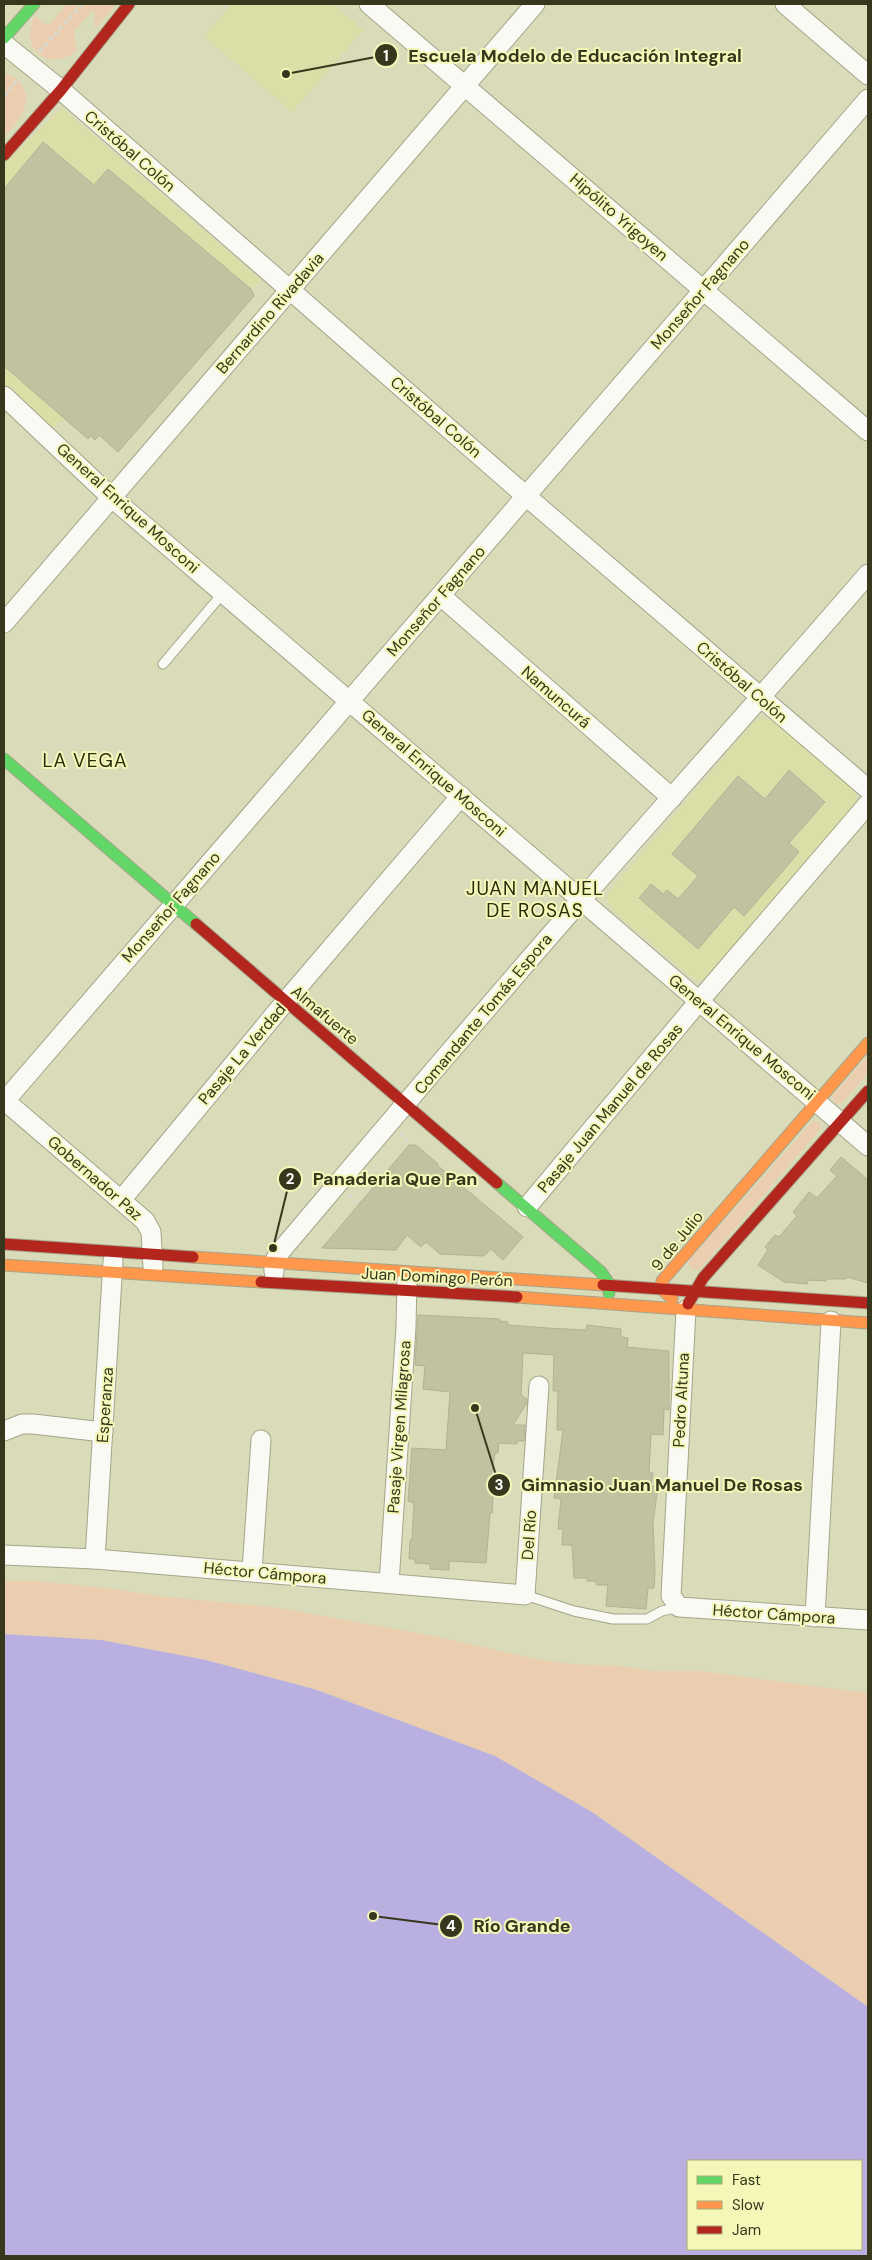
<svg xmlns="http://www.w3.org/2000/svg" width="872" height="2260" viewBox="0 0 872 2260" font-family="'DM Sans',sans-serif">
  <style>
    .built { fill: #dcdea7 }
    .green { fill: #eaceaf }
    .water { fill: #b9b0e1; fill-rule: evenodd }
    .building { fill: #c1c2a0; stroke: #b1b297 }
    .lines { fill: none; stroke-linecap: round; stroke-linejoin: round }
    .lane-casing { stroke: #a4a58a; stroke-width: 11 }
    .street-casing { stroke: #a4a58a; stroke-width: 21 }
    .fast-casing { stroke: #a4a58a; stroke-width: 13 }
    .slow-casing { stroke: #a4a58a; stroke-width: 13 }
    .jam-casing { stroke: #a4a58a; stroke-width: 13 }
    .path { stroke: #d9d9ce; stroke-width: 3; stroke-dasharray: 5 2.5; stroke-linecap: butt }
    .lane { stroke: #f9faf4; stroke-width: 9 }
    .street { stroke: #f9faf4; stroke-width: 19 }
    .fast { stroke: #63d668; stroke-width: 11 }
    .slow { stroke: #ff974d; stroke-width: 11 }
    .jam { stroke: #b3261e; stroke-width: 11 }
    .labels { text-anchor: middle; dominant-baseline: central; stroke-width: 4; stroke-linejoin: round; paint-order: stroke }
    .street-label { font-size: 16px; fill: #36371d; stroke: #f4f7b7 }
    .quarter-label { font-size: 19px; letter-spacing: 1px; fill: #2a2b0b; stroke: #f4f7b7 }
    .leader { fill: none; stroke: #36371d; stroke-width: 2 }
    .callout-dot { fill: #36371d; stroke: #f4f7b7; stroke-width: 2 }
    .mark-label { font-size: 15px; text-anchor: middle; font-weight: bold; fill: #fff }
    .callout-label { font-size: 18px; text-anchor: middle; font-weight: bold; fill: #36371d; stroke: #f4f7b7; stroke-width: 4; stroke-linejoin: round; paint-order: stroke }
  </style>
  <rect width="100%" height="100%" fill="#dadbb9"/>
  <g class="built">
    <path d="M232,4H333L363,30L292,112L204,36Z"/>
    <path d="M62,108L262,281L52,428L4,386V163Z"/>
    <path d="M763,718L776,722L852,788L856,794L857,807L708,979L695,980L613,911L607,899L608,893L752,724Z"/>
  </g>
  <g class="green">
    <path d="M67,4H116L95,29L94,9L74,31L77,51C48,73 18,48 35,16L48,26Z"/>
    <path d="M4,74C10,74 16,78 20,83C36,103 17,122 4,137Z"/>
    <path d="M868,1055V1073L842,1103L835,1104L832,1096Z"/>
    <path d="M813,1121L819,1122L821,1128L699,1270L691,1269L688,1261Z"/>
    <path d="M4,1581H36L114,1589L157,1596L273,1607L434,1636L540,1660L584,1665L623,1666L653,1671H699L868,1693V2007L592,1812L495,1756L317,1690L206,1660L101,1640L4,1634Z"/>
  </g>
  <path class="water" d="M4,1634L101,1640L206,1660L317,1690L495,1756L592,1812L868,2007V2256H4ZM688,2161H861V2249H688Z"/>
  <g class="building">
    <path d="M43,142L94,185L108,169L251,289L254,296L118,452L99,435L95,440L91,436L88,439L4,366V189Z"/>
    <path d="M789,770L825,802L789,843L799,852L764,893L744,916L734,907L698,949L639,898L651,884L663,894L667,890L678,899L698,876L672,854L738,776L765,799Z"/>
    <path d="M409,1145H416L438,1164L437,1165L523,1237L503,1260L491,1249L484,1256L440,1254L426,1242L421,1247L407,1235L396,1250L322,1248Z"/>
    <path d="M841,1157L868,1180V1283L847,1277L846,1279H826V1281L808,1280L807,1284L784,1282L758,1265L768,1250L765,1247L775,1235L779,1237L797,1216L793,1212L809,1192L817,1198L837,1176L830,1170Z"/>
    <path d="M418,1315L500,1319V1321L508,1322V1325L547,1328L586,1330L587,1325L621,1329V1337L628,1338L627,1347L669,1351V1410L664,1409L663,1435L651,1434L649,1473H653L651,1486L658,1487L653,1522L655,1572L654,1588H648L646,1609L606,1606L608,1585H596V1581H587V1578H574L572,1545H562L563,1529H558L561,1499L554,1498L563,1430H557L558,1391H553L554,1355L523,1353L521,1395L527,1399V1403L513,1425H525L524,1441H517V1444L499,1443L498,1453H495L490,1482H494L492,1513H490L486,1563L449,1561V1570L430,1569V1564L415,1563V1559H409L410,1540H412L414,1503L408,1501L412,1448L446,1450L450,1392L423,1389L425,1366L415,1365Z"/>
  </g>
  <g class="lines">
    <g class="lane-casing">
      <g id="lane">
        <path d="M163,664L223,593"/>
        <path d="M525,1595L574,1611L613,1619H647L662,1611L679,1607"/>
      </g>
    </g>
    <g class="street-casing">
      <g id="street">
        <path d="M369,4L868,431"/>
        <path d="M785,4L868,75"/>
        <path d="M4,44L61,90L526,496L868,789"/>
        <path d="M4,396L111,497L868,1146"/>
        <path d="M441,596L672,798"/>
        <path d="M4,623L535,4"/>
        <path d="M4,1100L145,1221L151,1232L153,1267"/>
        <path d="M4,1102L868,99"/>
        <path d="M122,1199L285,1002L461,796"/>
        <path d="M527,1207L700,1000L868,804"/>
        <path d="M274,1272V1262L279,1253C379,1135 479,1016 582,899C677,791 774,683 868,574"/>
        <path d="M686,1310L671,1596L679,1607L868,1620"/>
        <path d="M4,1431L22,1424H33L103,1432"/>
        <path d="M4,1555L95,1559L525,1595L539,1386"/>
        <path d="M95,1559L113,1261"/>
        <path d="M252,1571L261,1440"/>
        <path d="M389,1583L406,1327L407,1279"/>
        <path d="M815,1617L831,1321"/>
      </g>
    </g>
    <g class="fast-casing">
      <g id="fast">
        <path d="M4,38L34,4"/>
        <path d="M4,759L196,924"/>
        <path d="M497,1183L601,1272L610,1285L609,1293"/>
      </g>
    </g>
    <g class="slow-casing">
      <g id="slow">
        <path d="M193,1257L603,1285"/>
        <path d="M4,1265L261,1282"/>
        <path d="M517,1297L868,1323"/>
        <path d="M672,1299L661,1288L662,1281L868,1043"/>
      </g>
    </g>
    <g class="jam-casing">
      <g id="jam">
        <path d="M4,155L61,90L129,4"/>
        <path d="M196,924L497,1183"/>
        <path d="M4,1244L193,1257"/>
        <path d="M261,1282L517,1297"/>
        <path d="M603,1285L868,1303"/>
        <path d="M688,1304L703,1278L868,1091"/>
      </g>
    </g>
    <g class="path">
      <path d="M39,52L82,4"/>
      <path d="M4,96L19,78"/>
      <path d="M401,1133L409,1143"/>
      <path d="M348,1195L358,1202"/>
    </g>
    <use href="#lane" class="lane"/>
    <use href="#street" class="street"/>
    <use href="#fast" class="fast"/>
    <use href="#slow" class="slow"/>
    <use href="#jam" class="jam"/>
  </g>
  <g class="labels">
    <g class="street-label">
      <text transform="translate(130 151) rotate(41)">Cristóbal Colón</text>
      <text transform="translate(619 217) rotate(41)">Hipólito Yrigoyen</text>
      <text transform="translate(700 294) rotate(-49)">Monseñor Fagnano</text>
      <text transform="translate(270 313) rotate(-49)">Bernardino Rivadavia</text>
      <text transform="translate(436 417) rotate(41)">Cristóbal Colón</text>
      <text transform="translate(128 508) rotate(42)">General Enrique Mosconi</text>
      <text transform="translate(436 601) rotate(-49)">Monseñor Fagnano</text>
      <text transform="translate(742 682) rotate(41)">Cristóbal Colón</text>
      <text transform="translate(556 697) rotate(41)">Namuncurá</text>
      <text transform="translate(434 773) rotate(41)">General Enrique Mosconi</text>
      <text transform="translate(171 907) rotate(-49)">Monseñor Fagnano</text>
      <text transform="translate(483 1014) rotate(-50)">Comandante Tomás Espora</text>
      <text transform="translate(325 1015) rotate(40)">Almafuerte</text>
      <text transform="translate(742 1037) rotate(40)">General Enrique Mosconi</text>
      <text transform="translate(242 1054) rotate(-50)">Pasaje La Verdad</text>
      <text transform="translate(610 1108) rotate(-50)">Pasaje Juan Manuel de Rosas</text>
      <text transform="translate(95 1178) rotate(41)">Gobernador Paz</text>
      <text transform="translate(677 1241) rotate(-51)">9 de Julio</text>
      <text transform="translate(437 1277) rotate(3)">Juan Domingo Perón</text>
      <text transform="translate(681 1400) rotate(-87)">Pedro Altuna</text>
      <text transform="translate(105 1405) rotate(-86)">Esperanza</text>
      <text transform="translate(399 1427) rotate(-86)">Pasaje Virgen Milagrosa</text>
      <text transform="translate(529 1535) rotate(-86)">Del Río</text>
      <text transform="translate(265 1573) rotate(5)">Héctor Cámpora</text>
      <text transform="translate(774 1614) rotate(4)">Héctor Cámpora</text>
    </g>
    <g class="quarter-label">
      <text x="85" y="760">LA VEGA</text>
      <text x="535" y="888">JUAN MANUEL<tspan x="535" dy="22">DE ROSAS</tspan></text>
    </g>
  </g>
  <path class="leader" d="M286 74L386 55M273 1248L290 1179M475 1408L499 1485M373 1916L451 1926"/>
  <g class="callout-dot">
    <circle cx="286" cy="74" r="5"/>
    <circle cx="273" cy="1248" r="5"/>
    <circle cx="475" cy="1408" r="5"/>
    <circle cx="373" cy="1916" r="5"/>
    <circle cx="386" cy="55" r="12"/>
    <circle cx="290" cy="1179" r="12"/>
    <circle cx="499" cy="1485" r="12"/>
    <circle cx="451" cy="1926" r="12"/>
  </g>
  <g class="mark-label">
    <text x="386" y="61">1</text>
    <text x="290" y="1184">2</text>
    <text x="499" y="1490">3</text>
    <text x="451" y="1931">4</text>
  </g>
  <g class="callout-label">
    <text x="575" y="62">Escuela Modelo de Educación Integral</text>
    <text x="395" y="1185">Panaderia Que Pan</text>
    <text x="662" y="1491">Gimnasio Juan Manuel De Rosas</text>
    <text x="522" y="1932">Río Grande</text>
  </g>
  <rect width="872" height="2260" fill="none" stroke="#36371d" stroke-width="10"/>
  <rect x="687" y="2160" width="175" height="90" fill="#f4f7b7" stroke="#a8aa79"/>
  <rect x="697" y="2176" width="25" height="8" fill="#63d668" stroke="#a8aa79"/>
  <text x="732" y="2185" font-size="15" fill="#36371d">Fast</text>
  <rect x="697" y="2201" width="25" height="8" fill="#ff974d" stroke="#a8aa79"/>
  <text x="732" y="2210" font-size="15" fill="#36371d">Slow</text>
  <rect x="697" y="2226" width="25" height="8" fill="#b3261e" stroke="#a8aa79"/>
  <text x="732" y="2235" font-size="15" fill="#36371d">Jam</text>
</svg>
